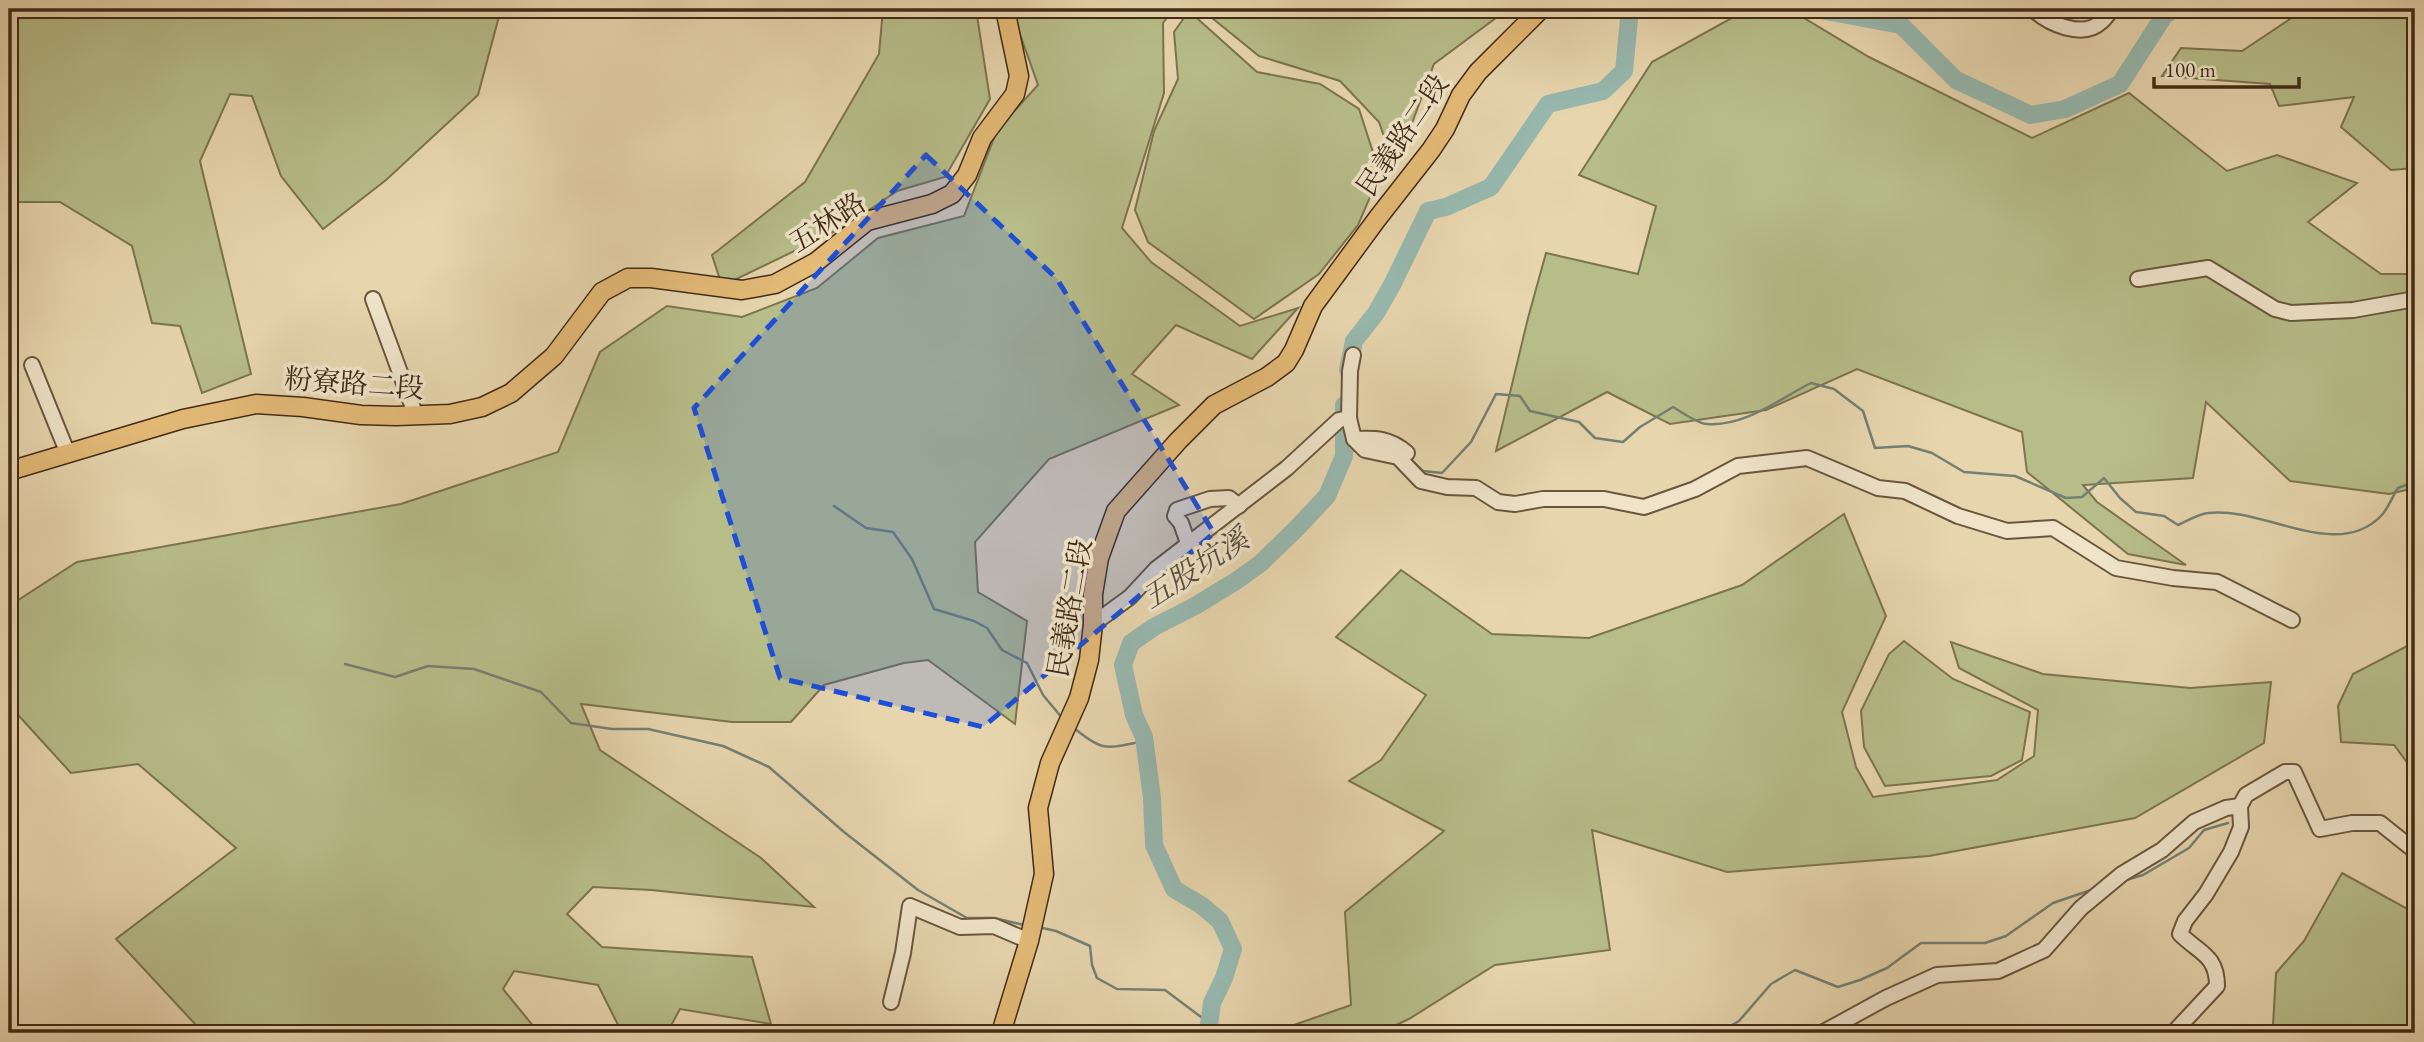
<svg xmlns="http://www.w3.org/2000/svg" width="2424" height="1042" viewBox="0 0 2424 1042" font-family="'EB Garamond','Noto Serif TC',serif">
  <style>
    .green { fill: #b7bd89; stroke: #7c7450; stroke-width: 2 }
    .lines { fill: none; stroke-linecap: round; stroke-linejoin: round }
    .stream { stroke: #758072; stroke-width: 2.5 }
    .river { stroke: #97b8ae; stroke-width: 18 }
    .minor-casing { stroke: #6a563d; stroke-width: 18 }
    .major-casing { stroke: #412b17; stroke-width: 21 }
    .minor { stroke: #efe4ca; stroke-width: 14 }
    .major { stroke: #e4ba77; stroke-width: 18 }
    .marked { fill: #1d4ed8; fill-opacity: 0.2; stroke: #1d4ed8; stroke-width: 5; stroke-dasharray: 14 9; stroke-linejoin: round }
    .labels { text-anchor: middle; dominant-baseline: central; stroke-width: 7; stroke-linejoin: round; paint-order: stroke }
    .street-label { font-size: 28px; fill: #412b17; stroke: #efe4ca }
    .water-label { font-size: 30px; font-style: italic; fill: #564e3d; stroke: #efe4ca }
  </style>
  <rect width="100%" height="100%" fill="#e7d5ae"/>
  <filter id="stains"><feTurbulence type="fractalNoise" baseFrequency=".00286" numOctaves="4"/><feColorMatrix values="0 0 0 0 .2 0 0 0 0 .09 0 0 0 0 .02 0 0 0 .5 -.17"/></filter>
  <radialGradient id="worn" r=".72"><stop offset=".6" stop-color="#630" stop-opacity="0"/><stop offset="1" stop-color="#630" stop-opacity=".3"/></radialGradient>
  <g class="green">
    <path d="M9,9H501L478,95L386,180L323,229L281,176L252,96L230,94L200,161L251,374L202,393L180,326L152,323L132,246L60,202H9Z"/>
    <path d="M883,9H976L990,99L945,177L897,191L846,226L722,286L712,255L805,182L879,54Z"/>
    <path d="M1011,9H1174L1163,23L1164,93L1122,228L1151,262L1240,326L1298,308L1252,359L1176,325L1132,374L1179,405L1049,459L975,542L978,592L1027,621L1015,724L928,660L904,663L824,685L791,722H732L581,704L600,750L761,858L814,907L651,890L593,887L567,914L602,947L752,957L771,1024L680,1009L667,1033H622L598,985L514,971L503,989L539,1033H168L195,1024L116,939L236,848L138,764L71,773L9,705V606L77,562L401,504L558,452L600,352L667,306L742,317L817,288L878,238L964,216L997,130L1038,85Z"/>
    <path d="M1201,9H1508L1434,64L1395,169L1379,122L1340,81L1259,56Z"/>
    <path d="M1748,9H1789L1869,57L2032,138L2129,93L2227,171L2277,155L2357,183L2308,222L2381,274H2415V488L2389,494L2290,481L2206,402L2193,478L2083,485L2097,502L2186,565L2128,554L2027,472L2022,432L1857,369L1766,410L1670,424L1607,392L1496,451L1528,318L1546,253L1638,274L1656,206L1579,175L1652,62Z"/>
    <path d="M2305,9H2415V168L2391,170L2341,127L2354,97L2279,106L2270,84L2162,76L2181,48L2242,51Z"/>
    <path d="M1189,11L1257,72L1320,84L1359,109L1380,174L1358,225L1319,274L1254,319L1148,242L1135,210L1154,131L1178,79L1174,32Z"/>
    <path d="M1844,514L1886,616L1842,712L1856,767L1873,797L1997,780L2034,756L2038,710L1959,668L1951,642L2043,674L2190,688L2271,682L2264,743L2135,818L1929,856L1727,872L1592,830L1610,950L1495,965L1409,1019L1379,1033H1271L1351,1005L1345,912L1444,831L1349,781L1381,760L1426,695L1336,637L1401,570L1492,634L1589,638L1742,585Z"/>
    <path d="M1904,641L1953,679L2030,712L2022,760L1991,776L1885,786L1864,747L1861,711L1889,654Z"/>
    <path d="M2415,642V773L2394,745L2341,742L2338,706L2353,674Z"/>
    <path d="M2342,873L2415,913V1033H2277L2273,1025L2276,973L2304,941Z"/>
  </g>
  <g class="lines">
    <g class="stream">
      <path d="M1344,456L1358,448"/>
      <path d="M1414,463L1423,471L1442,473L1471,442L1496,394L1520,396L1530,411L1579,422L1595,438L1623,442L1640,427L1673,407C1682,412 1697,424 1707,424C1745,427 1779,399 1811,383L1834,389L1863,411L1875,448L1908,446L1932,453L1964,472L2015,476L2066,498L2082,497L2104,478L2120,498L2136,512L2164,516L2178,525C2187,521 2198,514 2208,513C2263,506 2336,562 2381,516C2388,509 2392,497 2398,488L2411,483L2415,490"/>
      <path d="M834,506L866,528L893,532L912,559L934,609L974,621L987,628L1002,650L1027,663L1043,695L1063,719"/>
      <path d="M345,664L395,677L428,666L474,669L541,692L571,723L612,729H648L723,746L769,767L844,832L918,890L967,918H994L1024,925"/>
      <path d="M1074,728C1104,753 1107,748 1145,741"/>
      <path d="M2123,881L2143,875L2189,848L2204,830L2228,823"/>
      <path d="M1038,927L1056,931L1090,946L1092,965L1097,978L1117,989L1165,990L1209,1023"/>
      <path d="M1718,1033L1739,1021L1771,984L1795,970L1838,987L1860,980L1887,968L1921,943H1985L2006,936L2053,903L2094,889"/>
    </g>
    <g class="river">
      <path d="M1825,9L1826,11L1901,25L1956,80L2031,115L2065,109L2120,84L2164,16L2174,9"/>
      <path d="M1348,370L1354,341L1376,313L1392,285L1428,211L1446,207L1491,187L1548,104L1603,91L1624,71L1630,9"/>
      <path d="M1208,1033L1212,1003L1224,978L1233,949L1220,921L1201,905L1174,889L1154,845L1152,798L1144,737L1134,715L1123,665L1131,643L1154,627L1195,606L1236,581L1261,563L1297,528L1327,496L1344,456V405"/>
    </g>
    <g class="minor-casing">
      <g id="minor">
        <path d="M2033,9C2048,24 2083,39 2101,22C2105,19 2109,13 2112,9"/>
        <path d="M2138,279L2208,268L2275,309L2291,313L2353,310L2415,299"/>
        <path d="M373,299L416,416"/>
        <path d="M1353,355L1350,371L1349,418L1354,439L1365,450L1398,457L1421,481L1447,487L1476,488L1498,502L1515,504L1543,499H1604L1644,507L1695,489L1738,466L1807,458L1878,488L1905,491L1958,516L2007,531L2053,528L2116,568L2173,578L2217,582L2292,620"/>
        <path d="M32,365L68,454"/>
        <path d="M1354,439C1376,438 1390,438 1407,453"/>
        <path d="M1189,546L1181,523L1175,516L1177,510L1210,499L1229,498L1239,506"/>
        <path d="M1093,624L1130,597L1156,569L1287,468L1339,420L1349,418"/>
        <path d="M2240,806L2246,795L2285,772H2294L2320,829L2352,823H2380L2415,851"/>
        <path d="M891,1002L903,953L910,906L960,927L994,926L1029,941"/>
        <path d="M1822,1033L1886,998L1937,975L1998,971L2044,950L2081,908L2122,874L2162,850L2194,822L2226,808L2240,806L2241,827L2231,852L2206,894L2185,921L2180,934C2199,953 2217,955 2217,986L2176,1030V1033"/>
      </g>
    </g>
    <g class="major-casing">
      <g id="major">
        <path d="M9,471L183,419L256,404L303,407L361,415L396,416L450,414L482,407L511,393L554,356L602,292L628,278H651L742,290L775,284L816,262L867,221L932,204L952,194L967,175L982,138L1015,94L1019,76L1005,9"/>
        <path d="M1001,1033L1029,941L1044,874L1038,808L1050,763L1079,698L1089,660L1093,624V594L1099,558L1116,511L1178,441L1214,405L1267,377L1286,363L1294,350L1313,306L1377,219L1431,150L1445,129L1461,95L1478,72L1541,9"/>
      </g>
    </g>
    <use href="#minor" class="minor"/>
    <use href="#major" class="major"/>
  </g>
  <path class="marked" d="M926,155L1057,279L1214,533L983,727L780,678L694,408Z"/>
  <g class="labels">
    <g class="street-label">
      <text transform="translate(1402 135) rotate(-56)">民義路二段</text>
      <text transform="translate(827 222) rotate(-33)">五林路</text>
      <text transform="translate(354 383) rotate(4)">粉寮路二段</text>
      <text transform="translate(1069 608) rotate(-80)">民義路二段</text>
    </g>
    <g class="water-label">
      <text transform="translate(1195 568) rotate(-33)">五股坑溪</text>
    </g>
  </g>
  <rect width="2424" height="1042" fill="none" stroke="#e7d5ae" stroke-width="35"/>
  <rect x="10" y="10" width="2403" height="1021" fill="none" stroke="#412b17" stroke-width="3.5"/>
  <rect x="18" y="18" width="2389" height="1007" fill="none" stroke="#412b17" stroke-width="2"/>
  <path d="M2154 77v10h145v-10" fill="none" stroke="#412b17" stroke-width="3.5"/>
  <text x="2165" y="77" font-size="21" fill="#412b17" stroke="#efe4ca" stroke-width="5" paint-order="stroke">100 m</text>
  <rect width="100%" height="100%" filter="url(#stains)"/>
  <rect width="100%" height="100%" fill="url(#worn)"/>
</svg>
